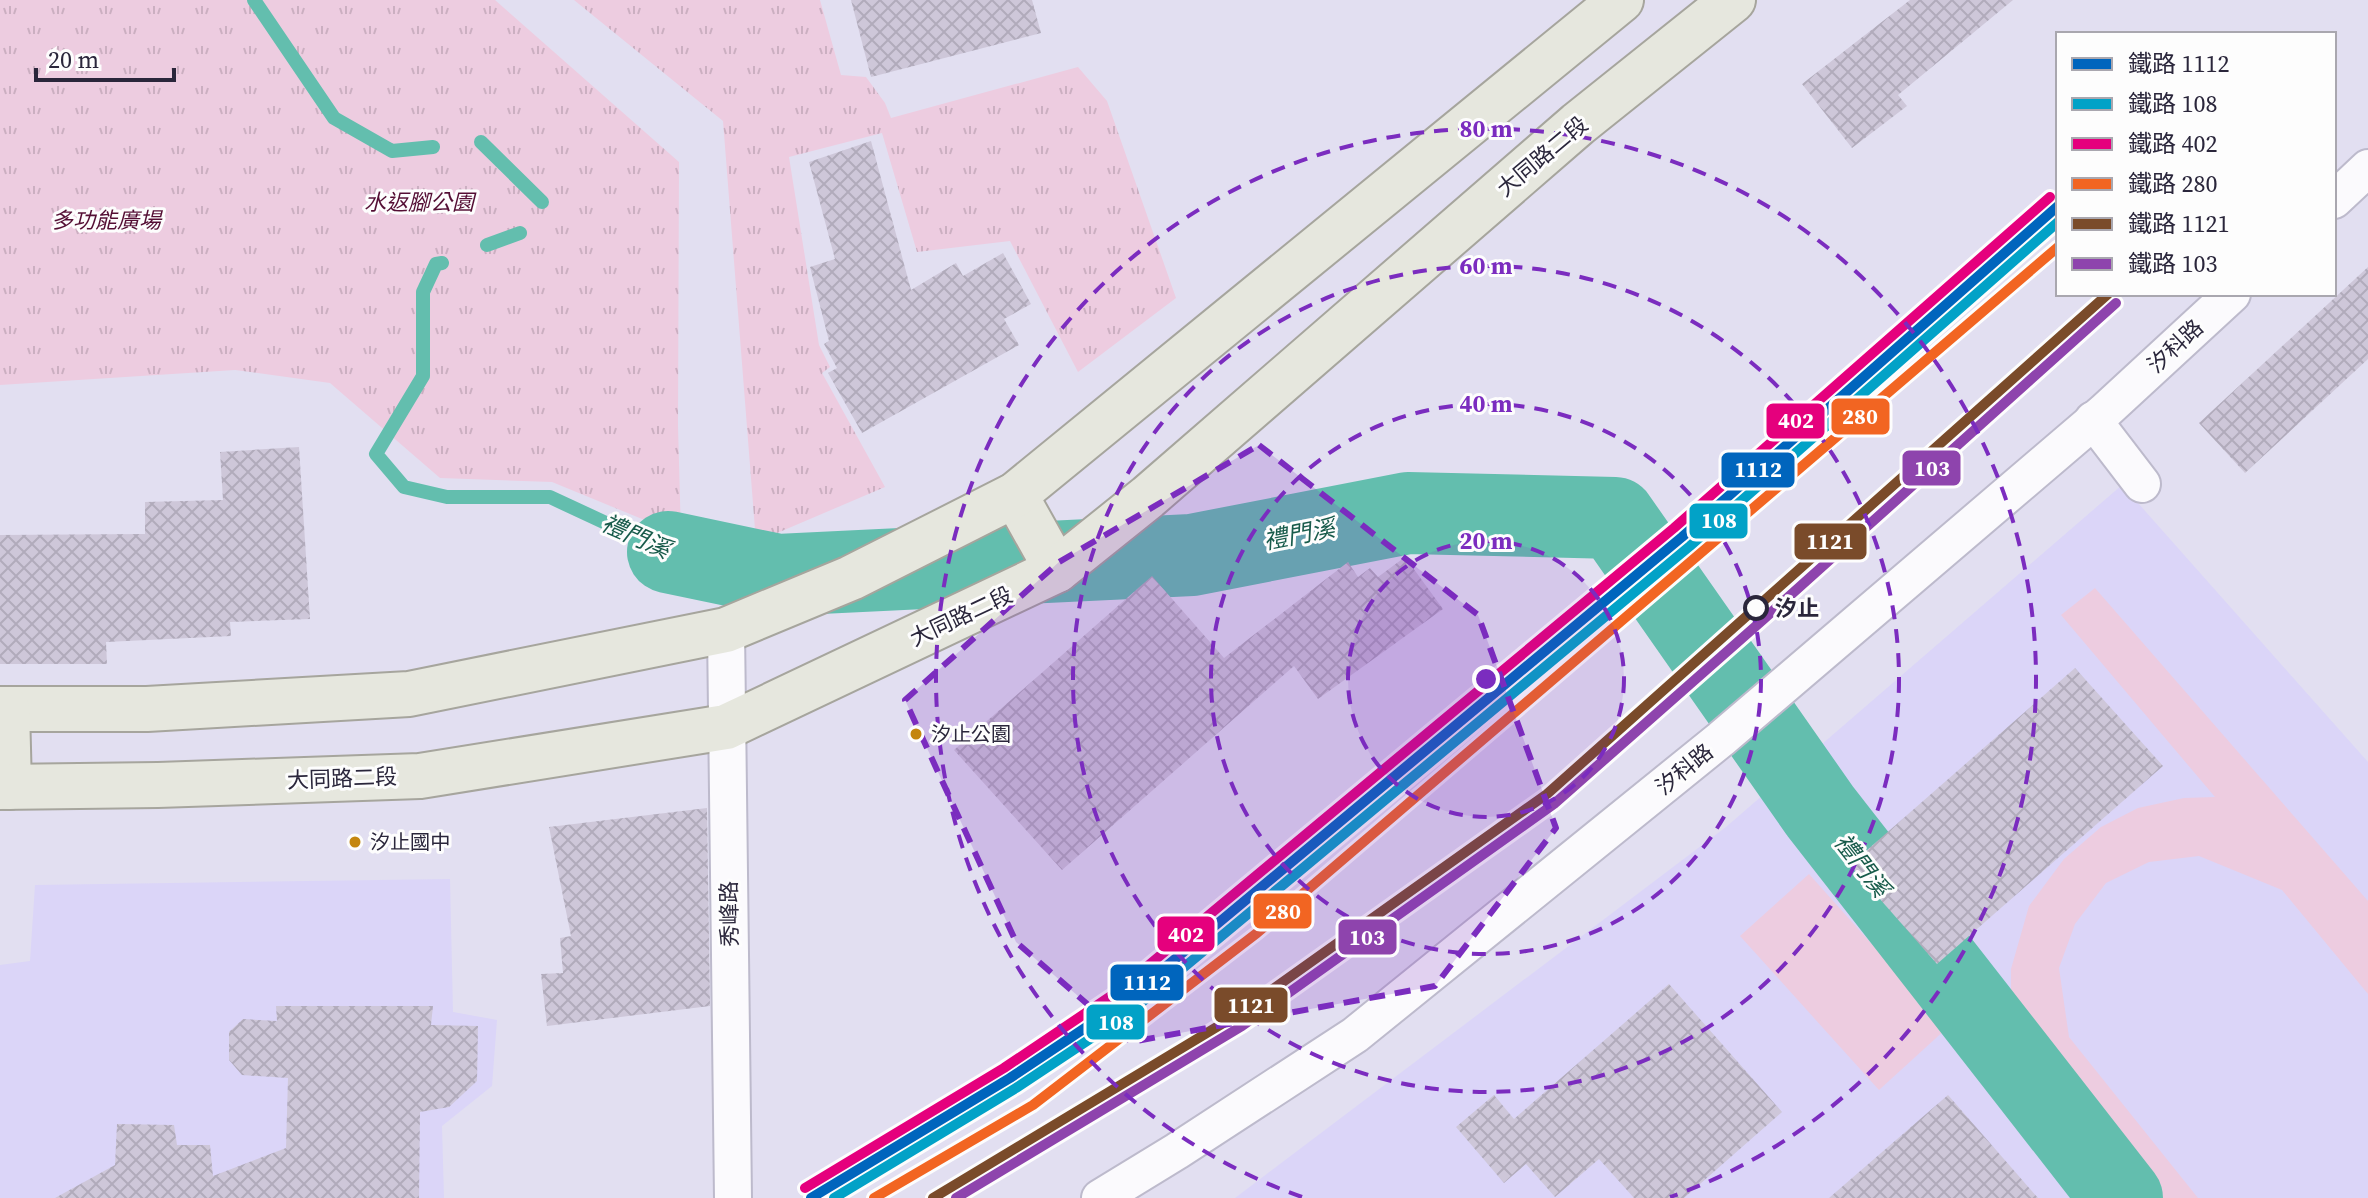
<svg xmlns="http://www.w3.org/2000/svg" width="2368" height="1198" viewBox="0 0 2368 1198" font-family="'Source Serif 4','Noto Sans TC',serif">
  <style>
    .built { fill: #dbd5f8 }
    .park { fill: url(#park-tufts) }
    .garden { fill: #edcce0 }
    .lines { fill: none; stroke-linecap: round; stroke-linejoin: round }
    .stream { stroke: #63beae; stroke-width: 14 }
    .river { stroke: #63beae; stroke-width: 82 }
    .building { fill: url(#building-cross-hatch) }
    .street-casing { stroke: #bdbacc; stroke-width: 40 }
    .primary-casing { stroke: #a6a59d; stroke-width: 48 }
    .street { stroke: #fbfafd; stroke-width: 36 }
    .primary { stroke: #e6e7de; stroke-width: 44 }
    .rail-1-casing { stroke: #fdfdfd; stroke-width: 16 }
    .rail-2-casing { stroke: #fdfdfd; stroke-width: 16 }
    .rail-3-casing { stroke: #fdfdfd; stroke-width: 16 }
    .rail-4-casing { stroke: #fdfdfd; stroke-width: 16 }
    .rail-5-casing { stroke: #fdfdfd; stroke-width: 16 }
    .rail-6-casing { stroke: #fdfdfd; stroke-width: 16 }
    .rail-1 { stroke: #0065bd; stroke-width: 10 }
    .rail-2 { stroke: #02a2c7; stroke-width: 10 }
    .rail-3 { stroke: #e5007d; stroke-width: 10 }
    .rail-4 { stroke: #f26522; stroke-width: 10 }
    .rail-5 { stroke: #7a4b2a; stroke-width: 10 }
    .rail-6 { stroke: #8e44ad; stroke-width: 10 }
    .marked { fill: #7b2cbf; fill-opacity: 0.2; stroke: #7b2cbf; stroke-width: 6; stroke-dasharray: 16 10; stroke-linejoin: round }
    .ring { fill: none; stroke: #7b2cbf; stroke-width: 4; stroke-dasharray: 14 10 }
    .stop-dot { fill: #fdfdfd; stroke: #2a263b; stroke-width: 4 }
    .bus-dot { fill: #c4860f; stroke: #fdfdfd; stroke-width: 3 }
    .labels { text-anchor: middle; dominant-baseline: central; stroke-width: 6; stroke-linejoin: round; paint-order: stroke }
    .bus-label { font-size: 20px; fill: #2a263b; stroke: #fdfdfd; text-anchor: start }
    .street-label { font-size: 22px; fill: #2a263b; stroke: #fdfdfd }
    .park-label { font-size: 22px; font-style: italic; fill: #540e34; stroke: #fdfdfd }
    .stop-label { font-size: 22px; font-weight: bold; fill: #2a263b; stroke: #fdfdfd; text-anchor: start }
    .water-label { font-size: 24px; font-style: italic; fill: #185b4b; stroke: #fdfdfd }
    .centre { fill: #7b2cbf; stroke: #fdfdfd; stroke-width: 4 }
    .ring-label { font-size: 24px; text-anchor: middle; font-weight: bold; fill: #7b2cbf; stroke: #fdfdfd; stroke-width: 6; stroke-linejoin: round; paint-order: stroke }
    .line-badge { stroke: #fdfdfd; stroke-width: 3 }
    .badge-label { font-size: 22px; text-anchor: middle; font-weight: bold; fill: #fff }
  </style>
  <defs>
    <pattern id="park-tufts" width="24" height="20" patternUnits="userSpaceOnUse" patternTransform="scale(2)"><rect width="24" height="20" fill="#edcce0"/><path d="M3 7l-1-3M5 7V3M7 7l1-3M15 17l-1-3M17 17v-4M19 17l1-3" fill="none" stroke="#cbafc1"/></pattern>
    <pattern id="building-cross-hatch" width="8" height="8" patternUnits="userSpaceOnUse" patternTransform="scale(2)"><rect width="8" height="8" fill="#cec7d9"/><path d="M0 0l8 8M0 8l8-8" fill="none" stroke="#b1abbb"/></pattern>
  </defs>
  <rect width="100%" height="100%" fill="#e2dff1"/>
  <g class="built">
    <path d="M2122,485L2368,762V1198H1235L1726,827Z"/>
    <path d="M450,879L453,1012L497,1020L492,1086L442,1126L444,1198H0V965L30,961L35,885Z"/>
  </g>
  <g class="park">
    <path d="M0,0H495L679,162L678,426L681,535L552,482L440,478L330,383L235,370L0,385Z"/>
    <path d="M574,0H820L841,75L866,77L885,103L891,118L1078,67L1107,101L1176,298L1078,372L1010,241L917,252L882,133L789,157L819,345L830,367L822,373L885,487L756,542L723,121Z"/>
  </g>
  <g class="garden">
    <path d="M2095,588L2368,901V994L2282,890L2199,856L2149,862L2106,883L2075,924L2059,968L2069,1037L2198,1198H2140L2029,1066L2011,1023V969L2029,906L2064,859L2101,827L2138,808L2184,798L2215,797L2061,615Z"/>
    <path d="M1809,874L1947,1028L1879,1090L1740,936Z"/>
  </g>
  <g class="lines">
    <g class="stream">
      <path d="M254,0L334,118L392,151L433,147"/>
      <path d="M481,142L542,202"/>
      <path d="M487,245L520,233"/>
      <path d="M442,263L436,264L423,292V376L376,454L404,487L447,497H550L668,552"/>
    </g>
    <path class="river" d="M668,552L778,575L1192,555L1408,513L1615,518L1820,811L2122,1198"/>
  </g>
  <g class="building">
    <path d="M851,0H1032L1041,33L871,77Z"/>
    <path d="M1910,0H2013L1898,95L1907,106L1852,148L1802,84Z"/>
    <path d="M871,141L911,290L956,263L963,276L1003,253L1031,304L1004,319L1019,345L862,433L828,373L837,368L824,344L829,341L810,267L835,259L809,162Z"/>
    <path d="M2368,267V359L2245,473L2199,423Z"/>
    <path d="M299,447L310,619L230,622L231,636L106,642L107,664H0V535L145,534V502L223,500L220,452Z"/>
    <path d="M1405,557L1443,609L1318,699L1294,666L1062,870L954,750L1152,576L1224,658L1348,562L1358,577L1370,568L1378,577Z"/>
    <path d="M2075,668L2163,766L1937,964L1850,865Z"/>
    <path d="M707,808L710,1006L547,1026L541,974L563,973L560,938L571,936L549,827Z"/>
    <path d="M1669,984L1782,1112L1684,1198H1634L1599,1159L1555,1197L1526,1164L1504,1183L1456,1127L1494,1095L1514,1119Z"/>
    <path d="M276,1006H433L431,1025L478,1026L477,1081L449,1107L420,1112L419,1198H55L115,1165L117,1124L174,1125L177,1145H210L213,1176L286,1148L288,1078L242,1075L229,1060V1032L243,1019L277,1021Z"/>
    <path d="M1948,1095L2038,1198H1829Z"/>
  </g>
  <g class="lines">
    <g class="street-casing">
      <g id="street">
        <path d="M2334,200L2368,168"/>
        <path d="M2093,420L2142,484"/>
        <path d="M726,630L733,1198"/>
        <path d="M1100,1198L1177,1151L1355,1035L1721,739L2104,412L2232,294"/>
      </g>
    </g>
    <g class="primary-casing">
      <g id="primary">
        <path d="M1015,495L1057,570"/>
        <path d="M0,709H147L409,694L726,630L851,578L1015,495L1621,0"/>
        <path d="M7,709L9,787"/>
        <path d="M0,787L158,785L420,776L726,727L1057,570L1148,497L1578,124L1733,0"/>
      </g>
    </g>
    <use href="#street" class="street"/>
    <use href="#primary" class="primary"/>
    <g class="rail-1-casing">
      <path id="rail-1" d="M811,1198L1010,1078L1121,1004L1682,537L2058,206"/>
    </g>
    <g class="rail-2-casing">
      <path id="rail-2" d="M834,1198L1016,1088L1129,1013L1690,546L2058,222"/>
    </g>
    <g class="rail-3-casing">
      <path id="rail-3" d="M805,1188L1004,1068L1114,994L1674,528L2050,197"/>
    </g>
    <g class="rail-4-casing">
      <path id="rail-4" d="M874,1198L1033,1105L1257,933L2058,247"/>
    </g>
    <g class="rail-5-casing">
      <path id="rail-5" d="M933,1198L1235,1016L1547,794L2108,294"/>
    </g>
    <g class="rail-6-casing">
      <path id="rail-6" d="M956,1198L1242,1026L1554,804L1765,618L2116,303"/>
    </g>
    <use href="#rail-1" class="rail-1"/>
    <use href="#rail-2" class="rail-2"/>
    <use href="#rail-3" class="rail-3"/>
    <use href="#rail-4" class="rail-4"/>
    <use href="#rail-5" class="rail-5"/>
    <use href="#rail-6" class="rail-6"/>
  </g>
  <path class="marked" d="M1259,445L1478,615L1556,828L1435,986L1131,1042L1016,942L905,700L1059,562Z"/>
  <circle cx="1486" cy="679" r="138" fill="#7b2cbf" fill-opacity=".12"/>
  <g class="ring">
    <circle cx="1486" cy="679" r="138"/>
    <circle cx="1486" cy="679" r="275"/>
    <circle cx="1486" cy="679" r="413"/>
    <path d="M1302 1197A550 550 0 1 1 1670 1197"/>
  </g>
  <circle class="stop-dot" cx="1756" cy="608" r="11"/>
  <g class="bus-dot">
    <circle cx="916" cy="734" r="7"/>
    <circle cx="355" cy="842" r="7"/>
  </g>
  <g class="labels">
    <g class="bus-label">
      <text x="931" y="734">汐止公園</text>
      <text x="370" y="842">汐止國中</text>
    </g>
    <g class="street-label">
      <text transform="translate(1542 156) rotate(-40)">大同路二段</text>
      <text transform="translate(2175 346) rotate(-43)">汐科路</text>
      <text transform="translate(961 616) rotate(-25)">大同路二段</text>
      <text transform="translate(1684 769) rotate(-39)">汐科路</text>
      <text transform="translate(342 778) rotate(-2)">大同路二段</text>
      <text transform="translate(729 914) rotate(-91)">秀峰路</text>
    </g>
    <g class="park-label">
      <text x="419" y="202">水返腳公園</text>
      <text x="106" y="220">多功能廣場</text>
    </g>
    <g class="stop-label">
      <text x="1775" y="608">汐止</text>
    </g>
    <g class="water-label">
      <text transform="translate(1299 534) rotate(-11)">禮門溪</text>
      <text transform="translate(636 536) rotate(24)">禮門溪</text>
      <text transform="translate(1862 865) rotate(52)">禮門溪</text>
    </g>
  </g>
  <circle cx="1486" cy="679" r="12" class="centre"/>
  <g class="ring-label">
    <text x="1486" y="137">80 m</text>
    <text x="1486" y="274">60 m</text>
    <text x="1486" y="412">40 m</text>
    <text x="1486" y="549">20 m</text>
  </g>
  <g class="line-badge">
    <rect x="1830" y="397" width="61" height="39" rx="8" fill="#f26522"/>
    <rect x="1765" y="402" width="61" height="38" rx="8" fill="#e5007d"/>
    <rect x="1901" y="449" width="61" height="38" rx="8" fill="#8e44ad"/>
    <rect x="1720" y="451" width="76" height="38" rx="8" fill="#0065bd"/>
    <rect x="1688" y="502" width="61" height="38" rx="8" fill="#02a2c7"/>
    <rect x="1793" y="522" width="75" height="39" rx="8" fill="#7a4b2a"/>
    <rect x="1252" y="892" width="61" height="38" rx="8" fill="#f26522"/>
    <rect x="1156" y="915" width="60" height="38" rx="8" fill="#e5007d"/>
    <rect x="1337" y="918" width="61" height="38" rx="8" fill="#8e44ad"/>
    <rect x="1109" y="963" width="76" height="39" rx="8" fill="#0065bd"/>
    <rect x="1213" y="986" width="76" height="38" rx="8" fill="#7a4b2a"/>
    <rect x="1085" y="1003" width="61" height="38" rx="8" fill="#02a2c7"/>
  </g>
  <g class="badge-label">
    <text x="1860" y="424">280</text>
    <text x="1796" y="428">402</text>
    <text x="1932" y="476">103</text>
    <text x="1758" y="477">1112</text>
    <text x="1719" y="528">108</text>
    <text x="1830" y="549">1121</text>
    <text x="1283" y="919">280</text>
    <text x="1186" y="942">402</text>
    <text x="1367" y="945">103</text>
    <text x="1147" y="990">1112</text>
    <text x="1251" y="1013">1121</text>
    <text x="1116" y="1030">108</text>
  </g>
  <rect x="2056" y="32" width="280" height="264" fill="#fdfdfd" stroke="#a9a7af" stroke-width="2"/>
  <rect x="2072" y="58" width="40" height="12" fill="#0065bd" stroke="#a9a7af" stroke-width="2"/>
  <text x="2128" y="72" font-size="24" fill="#2a263b">鐵路 1112</text>
  <rect x="2072" y="98" width="40" height="12" fill="#02a2c7" stroke="#a9a7af" stroke-width="2"/>
  <text x="2128" y="112" font-size="24" fill="#2a263b">鐵路 108</text>
  <rect x="2072" y="138" width="40" height="12" fill="#e5007d" stroke="#a9a7af" stroke-width="2"/>
  <text x="2128" y="152" font-size="24" fill="#2a263b">鐵路 402</text>
  <rect x="2072" y="178" width="40" height="12" fill="#f26522" stroke="#a9a7af" stroke-width="2"/>
  <text x="2128" y="192" font-size="24" fill="#2a263b">鐵路 280</text>
  <rect x="2072" y="218" width="40" height="12" fill="#7a4b2a" stroke="#a9a7af" stroke-width="2"/>
  <text x="2128" y="232" font-size="24" fill="#2a263b">鐵路 1121</text>
  <rect x="2072" y="258" width="40" height="12" fill="#8e44ad" stroke="#a9a7af" stroke-width="2"/>
  <text x="2128" y="272" font-size="24" fill="#2a263b">鐵路 103</text>
  <path d="M36 68v12h138v-12" fill="none" stroke="#2a263b" stroke-width="4"/>
  <text x="48" y="68" font-size="24" fill="#2a263b" stroke="#fdfdfd" stroke-width="6" paint-order="stroke">20 m</text>
</svg>
